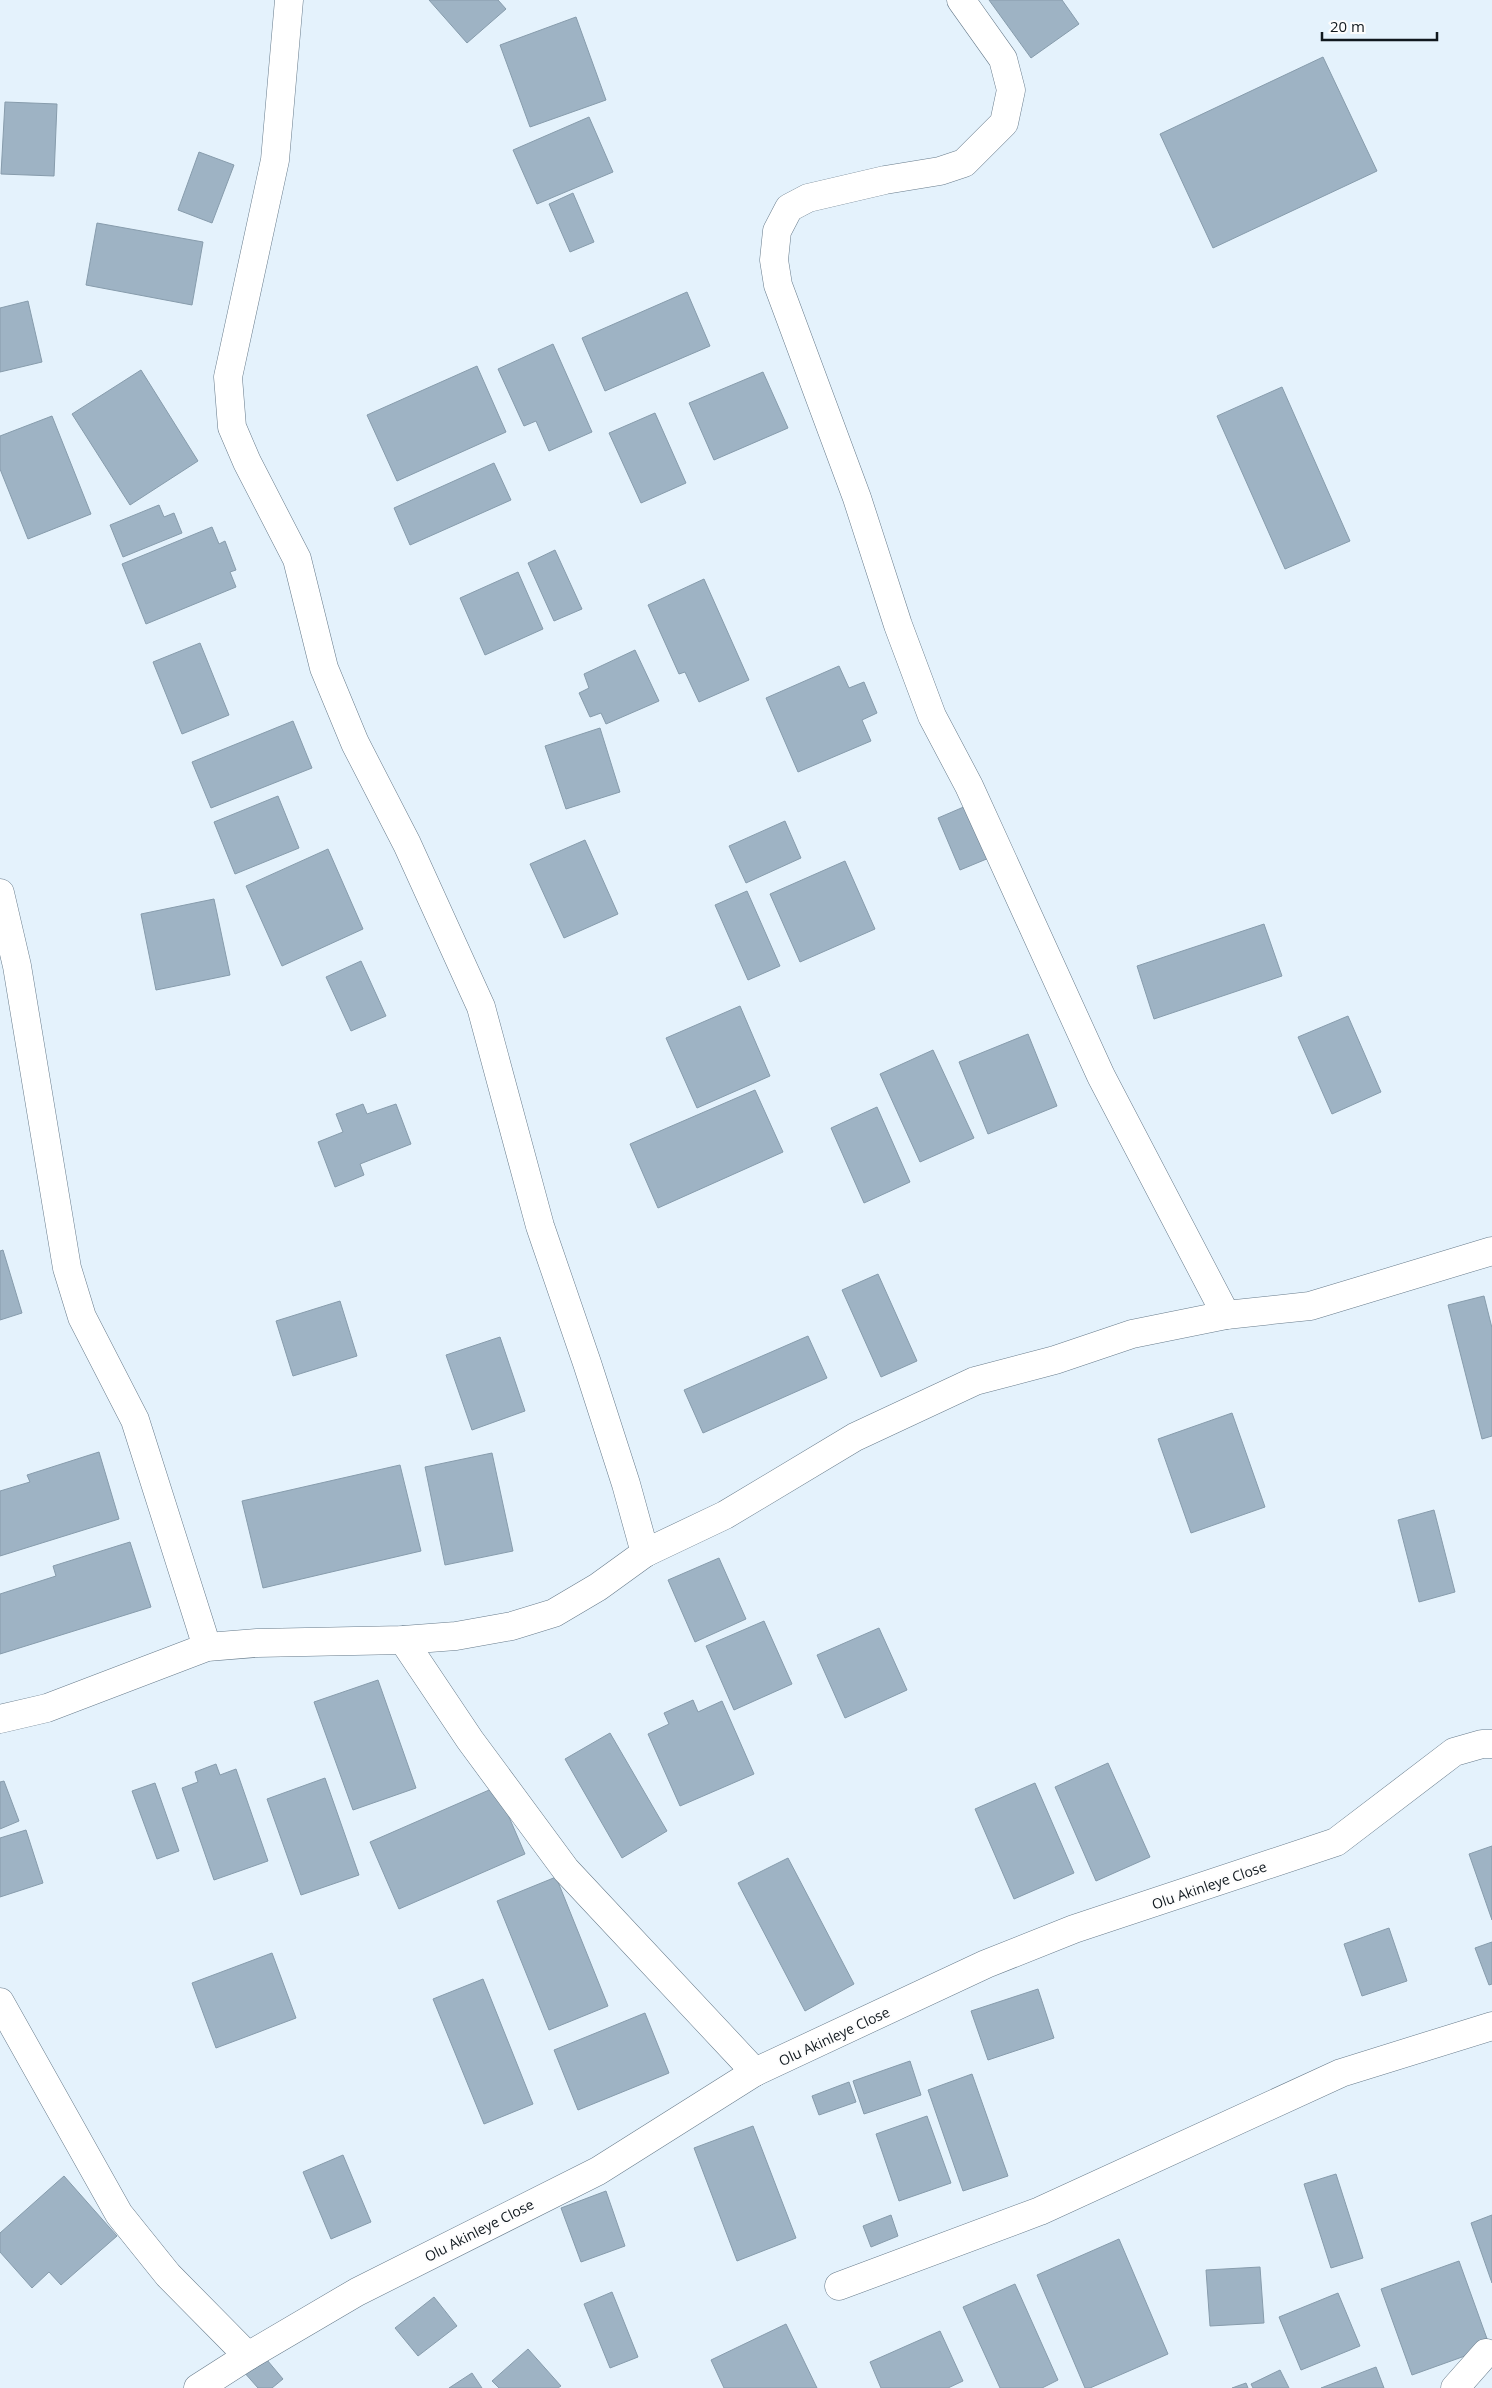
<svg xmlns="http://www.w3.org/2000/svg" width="1492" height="2388" viewBox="0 0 1492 2388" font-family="'Open Sans',sans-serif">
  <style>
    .building { fill: #9eb3c4; stroke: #879cac }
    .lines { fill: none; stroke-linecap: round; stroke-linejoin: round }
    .minor-casing { stroke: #677b8b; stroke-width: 29 }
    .minor { stroke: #fff; stroke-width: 28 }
    .labels { text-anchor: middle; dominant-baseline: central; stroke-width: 4; stroke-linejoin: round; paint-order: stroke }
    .street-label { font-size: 14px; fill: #10181e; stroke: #fdfdfd }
  </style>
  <rect width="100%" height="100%" fill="#e4f2fc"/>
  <g class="building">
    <path d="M429,0H498L506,9L467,43Z"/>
    <path d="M989,0H1062L1079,24L1031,58Z"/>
    <path d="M576,17L606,100L530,127L500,45Z"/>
    <path d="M1323,57L1377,171L1213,248L1160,134Z"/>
    <path d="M5,102L57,104L54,176L1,174Z"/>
    <path d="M589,117L613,172L537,204L513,150Z"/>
    <path d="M199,152L234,165L212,223L178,210Z"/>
    <path d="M573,193L594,242L570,252L549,204Z"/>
    <path d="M97,223L203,242L192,305L86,285Z"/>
    <path d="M687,292L710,346L605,391L582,338Z"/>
    <path d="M28,301L42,362L0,372V308Z"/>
    <path d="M553,344L592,432L549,451L536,421L524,426L498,369Z"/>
    <path d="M477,366L506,432L397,481L367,415Z"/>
    <path d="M141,370L198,461L130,505L72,414Z"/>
    <path d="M763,372L788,428L714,460L689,403Z"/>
    <path d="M1282,387L1350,541L1285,569L1217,416Z"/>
    <path d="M655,413L686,483L641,503L609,433Z"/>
    <path d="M52,416L91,514L28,539L0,469V436Z"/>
    <path d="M494,463L511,500L410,545L394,508Z"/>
    <path d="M159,505L164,517L174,513L182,533L123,557L110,525Z"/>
    <path d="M212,527L219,544L225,541L236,570L230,572L236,587L146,624L122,564Z"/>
    <path d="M555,550L582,609L554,621L528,563Z"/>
    <path d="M518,572L543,629L485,655L460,598Z"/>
    <path d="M704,579L749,680L699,702L685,672L679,674L648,605Z"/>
    <path d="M200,643L229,715L182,734L153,662Z"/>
    <path d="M635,650L659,701L606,724L601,713L590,717L579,693L589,688L584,674Z"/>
    <path d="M839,666L849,688L864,682L877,713L862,720L871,741L798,772L766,698Z"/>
    <path d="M293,721L312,768L211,808L192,762Z"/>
    <path d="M600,728L620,792L566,809L545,746Z"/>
    <path d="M278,796L299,848L235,874L214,822Z"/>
    <path d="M966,806L989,858L960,870L938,818Z"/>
    <path d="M785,821L801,858L746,883L729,846Z"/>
    <path d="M585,840L618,914L564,938L530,864Z"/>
    <path d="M328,849L363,929L282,966L246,886Z"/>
    <path d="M845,861L875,929L800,962L770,894Z"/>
    <path d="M747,891L780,966L748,980L715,905Z"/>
    <path d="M214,899L230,975L156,990L141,914Z"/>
    <path d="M1264,924L1282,976L1154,1019L1137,966Z"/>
    <path d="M361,961L386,1016L351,1031L326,977Z"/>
    <path d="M740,1006L770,1076L697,1108L666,1038Z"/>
    <path d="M1348,1016L1381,1092L1332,1114L1298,1037Z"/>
    <path d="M1028,1034L1057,1106L988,1134L959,1062Z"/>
    <path d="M933,1050L974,1138L920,1162L880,1074Z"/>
    <path d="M755,1090L783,1152L658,1208L630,1144Z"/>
    <path d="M363,1104L367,1114L396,1104L411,1144L360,1164L364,1175L335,1187L318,1142L343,1132L336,1114Z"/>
    <path d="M877,1107L910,1182L864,1203L831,1128Z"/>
    <path d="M3,1250L22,1313L0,1320V1251Z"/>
    <path d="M878,1274L917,1361L881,1377L842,1290Z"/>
    <path d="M1484,1296L1492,1328V1436L1482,1439L1448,1305Z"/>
    <path d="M340,1301L357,1356L293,1376L276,1321Z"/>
    <path d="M808,1336L827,1378L703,1433L684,1390Z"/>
    <path d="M500,1337L525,1411L472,1430L446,1355Z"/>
    <path d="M1232,1413L1265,1507L1191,1533L1158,1439Z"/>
    <path d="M99,1452L119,1519L0,1556V1491L30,1482L27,1475Z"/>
    <path d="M492,1453L513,1551L445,1565L425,1467Z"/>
    <path d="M400,1465L421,1551L263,1588L242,1501Z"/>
    <path d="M1434,1510L1455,1592L1419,1602L1398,1520Z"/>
    <path d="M130,1542L151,1607L0,1654V1594L56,1576L53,1566Z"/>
    <path d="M719,1558L746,1619L695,1642L668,1580Z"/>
    <path d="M764,1621L792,1684L734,1710L706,1646Z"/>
    <path d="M879,1628L907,1690L845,1718L817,1655Z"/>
    <path d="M378,1680L416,1788L353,1810L314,1702Z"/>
    <path d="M693,1700L698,1712L722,1701L754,1774L680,1806L648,1734L669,1724L664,1713Z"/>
    <path d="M610,1733L667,1831L622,1858L565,1759Z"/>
    <path d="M1108,1763L1150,1857L1096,1881L1055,1787Z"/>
    <path d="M216,1764L220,1775L236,1769L268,1861L214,1880L182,1788L198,1782L195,1772Z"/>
    <path d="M325,1778L359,1875L301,1895L267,1799Z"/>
    <path d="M4,1781L19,1821L0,1829V1782Z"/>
    <path d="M155,1783L179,1851L157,1859L132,1791Z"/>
    <path d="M1035,1783L1074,1873L1014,1899L975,1809Z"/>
    <path d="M496,1787L525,1854L399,1909L370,1842Z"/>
    <path d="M26,1830L43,1883L0,1897V1838Z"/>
    <path d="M1492,1846V1920L1469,1854Z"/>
    <path d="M788,1858L854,1984L805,2011L738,1883Z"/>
    <path d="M556,1877L608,2006L549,2030L497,1901Z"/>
    <path d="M1389,1928L1407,1981L1362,1996L1344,1944Z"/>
    <path d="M1492,1942V1984L1489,1985L1475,1948Z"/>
    <path d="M272,1953L296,2018L216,2048L192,1983Z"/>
    <path d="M483,1979L533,2104L484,2124L433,1999Z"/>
    <path d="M1038,1989L1054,2038L988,2060L971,2011Z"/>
    <path d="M645,2013L669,2073L578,2110L554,2050Z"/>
    <path d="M910,2061L921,2095L864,2114L853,2081Z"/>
    <path d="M972,2074L1008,2176L963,2191L928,2090Z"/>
    <path d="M849,2082L856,2102L819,2115L812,2096Z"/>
    <path d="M927,2116L951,2183L899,2201L876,2134Z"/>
    <path d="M753,2126L796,2238L737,2261L694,2148Z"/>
    <path d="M343,2155L371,2222L331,2239L303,2172Z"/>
    <path d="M1336,2174L1363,2258L1331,2268L1304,2184Z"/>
    <path d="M64,2176L117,2236L61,2285L49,2272L32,2288L0,2252V2233Z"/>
    <path d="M606,2191L625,2246L581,2262L561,2208Z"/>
    <path d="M891,2215L898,2236L871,2247L863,2226Z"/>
    <path d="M1492,2215V2283L1471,2223Z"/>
    <path d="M1119,2239L1168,2354L1090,2388H1085L1037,2275Z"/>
    <path d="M1459,2261L1490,2347L1412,2375L1381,2289Z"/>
    <path d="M1260,2267L1264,2323L1210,2326L1206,2270Z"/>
    <path d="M1015,2284L1058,2380L1042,2388H1000L963,2307Z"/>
    <path d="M612,2292L638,2357L610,2368L584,2304Z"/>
    <path d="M1338,2293L1360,2346L1301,2370L1279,2317Z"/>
    <path d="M434,2297L457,2326L418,2356L395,2328Z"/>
    <path d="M786,2324L817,2388H724L711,2360Z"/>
    <path d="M940,2331L963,2381L948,2388H881L870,2362Z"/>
    <path d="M528,2349L561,2386L558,2388H499L492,2381Z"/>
    <path d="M262,2354L283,2379L272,2388H258L243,2371Z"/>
    <path d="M1376,2367L1384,2388H1321Z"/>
    <path d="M1280,2370L1289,2388H1253L1251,2384Z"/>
    <path d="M472,2373L482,2388H449Z"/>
    <path d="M1246,2383L1248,2388H1232Z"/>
  </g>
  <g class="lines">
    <g class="minor-casing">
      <g id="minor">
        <path d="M289,0L275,160L228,377L232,427L247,462L297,559L324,668L355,743L407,844L481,1007L540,1226L587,1363L626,1484L645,1553"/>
        <path d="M961,0L1003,59L1011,90L1004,123L964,163L940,171L885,180L808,198L789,208L777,231L774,260L778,285L857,498L898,625L932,716L969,786L1101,1076L1226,1315"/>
        <path d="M0,893L17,966L67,1268L82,1317L135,1420L207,1647"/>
        <path d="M403,1640L470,1740L566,1870L755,2072"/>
        <path d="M0,1719L47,1708L207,1647L257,1643L403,1640L456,1636L512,1626L554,1613L598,1587L645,1553L725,1515L855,1437L975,1381L1055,1360L1132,1334L1226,1315L1310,1306L1492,1251"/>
        <path d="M0,2002L119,2214L168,2275L248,2356"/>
        <path d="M839,2286L1040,2211L1341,2073L1492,2026"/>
        <path d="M198,2388L248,2356L357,2292L598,2171L755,2072L986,1964L1074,1929L1336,1842L1454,1752L1482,1744H1492"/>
        <path d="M1455,2388L1486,2353"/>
      </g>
    </g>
    <use href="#minor" class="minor"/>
  </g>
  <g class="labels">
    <g class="street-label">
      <text transform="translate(1209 1885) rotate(-19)">Olu Akinleye Close</text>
      <text transform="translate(834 2036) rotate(-25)">Olu Akinleye Close</text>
      <text transform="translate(479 2230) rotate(-27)">Olu Akinleye Close</text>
    </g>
  </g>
  <path d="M1322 32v8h115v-8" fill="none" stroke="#10181e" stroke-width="2.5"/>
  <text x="1330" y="32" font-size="15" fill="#10181e" stroke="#fdfdfd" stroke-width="4" paint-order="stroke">20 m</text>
</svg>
